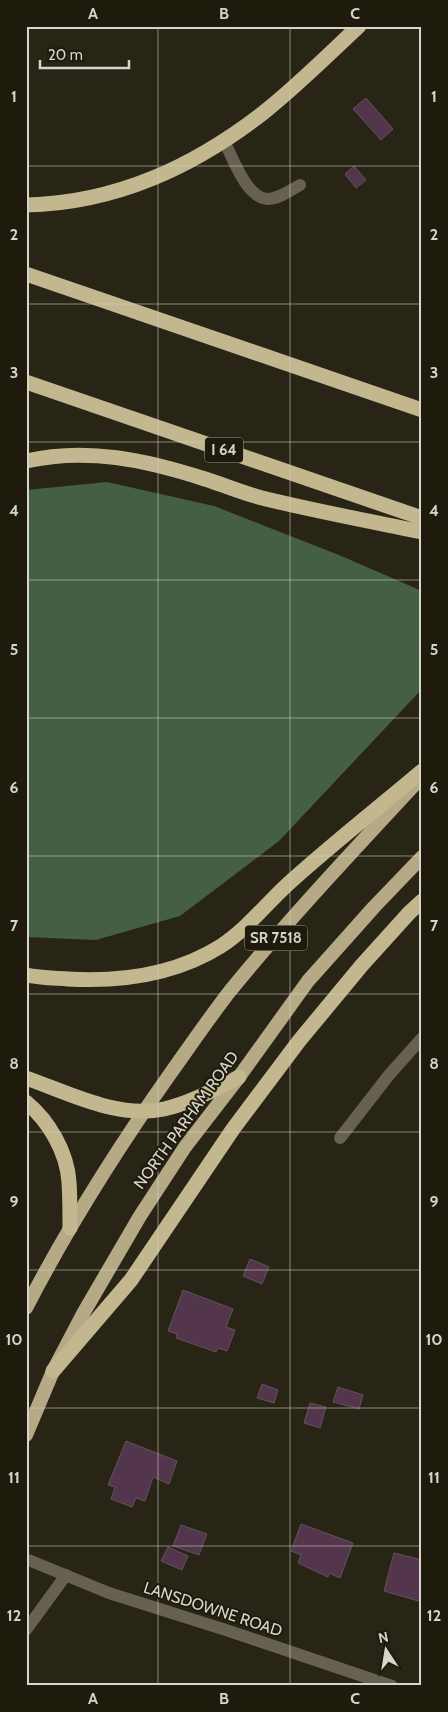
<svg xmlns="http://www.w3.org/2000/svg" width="448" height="1712" viewBox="0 0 448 1712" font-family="Cabin,sans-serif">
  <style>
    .forest { fill: #445f44 }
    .building { fill: #54364c; stroke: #61525c }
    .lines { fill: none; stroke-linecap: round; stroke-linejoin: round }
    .service { stroke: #676152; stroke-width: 12 }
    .minor { stroke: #676152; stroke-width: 12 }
    .trunk { stroke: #b6aa86; stroke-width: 14 }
    .motorway { stroke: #c3b78f; stroke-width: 15 }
    .grid { fill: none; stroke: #d7d5cb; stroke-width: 1; stroke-opacity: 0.55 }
    .labels { text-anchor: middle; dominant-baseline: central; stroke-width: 4; stroke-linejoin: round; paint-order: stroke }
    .shield { fill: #1e1b0d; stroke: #a09d92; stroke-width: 1 }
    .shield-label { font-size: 15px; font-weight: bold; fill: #d7d5cb }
    .street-label { font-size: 16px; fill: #d7d5cb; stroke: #1e1b0d }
    .neatline { fill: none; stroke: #d7d5cb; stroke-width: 2 }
    .grid-label { font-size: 16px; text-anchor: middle; font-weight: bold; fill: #d7d5cb }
  </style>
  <rect width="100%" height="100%" fill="#282416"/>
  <path class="forest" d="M107,482L214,506L339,555L422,591V689L279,841L180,916L96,940L26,937V490Z"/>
  <g class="building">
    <path d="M366,98L393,129L381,140L353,109Z"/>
    <path d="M354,166L366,180L356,188L345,174Z"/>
    <path d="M250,1259L269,1267L262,1284L243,1276Z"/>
    <path d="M183,1290L233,1309L226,1327L235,1330L227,1351L218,1348L216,1352L176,1338L177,1334L168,1331Z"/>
    <path d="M262,1384L278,1390L274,1403L257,1398Z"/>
    <path d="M338,1387L363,1395L359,1409L333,1402Z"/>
    <path d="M310,1403L326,1407L320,1428L304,1423Z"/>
    <path d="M126,1441L177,1461L169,1484L153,1477L145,1501L136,1498L132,1507L111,1499L115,1487L108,1485Z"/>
    <path d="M301,1524L353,1543L340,1578L329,1573L328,1577L298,1563L301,1555L291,1551Z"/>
    <path d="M181,1525L207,1534L199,1555L173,1546Z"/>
    <path d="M168,1547L188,1556L182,1570L161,1561Z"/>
    <path d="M394,1553L422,1560V1602L384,1591Z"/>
  </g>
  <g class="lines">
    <g class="service">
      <path d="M224,141C233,158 246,198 268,199C279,199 291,190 300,185"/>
      <path d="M26,1630L66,1575"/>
    </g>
    <g class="minor">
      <path d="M340,1138L389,1075L422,1038"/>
      <path d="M26,1559L109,1593L229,1631L392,1686"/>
    </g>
    <g class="trunk">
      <path d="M26,1308C68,1227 117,1149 170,1074C190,1046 209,1018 230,991C289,919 353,851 416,783"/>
      <path d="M26,1435L53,1371L84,1312L140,1216L185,1147L239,1077L308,981L374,907L422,857"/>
    </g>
    <g class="motorway">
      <path d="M26,205C116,203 193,167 263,113C296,87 328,55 359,26"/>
      <path d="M26,274L422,410"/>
      <path d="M26,382L422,518"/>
      <path d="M26,461C87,447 146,460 205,479C224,485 243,493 262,498C315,511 369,521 422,532"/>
      <path d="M26,975C40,978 54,978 68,979C121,982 175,975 221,946C247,929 265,905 288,884C331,845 377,809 422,771"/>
      <path d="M26,1078C69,1093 117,1119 164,1109C191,1103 215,1089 239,1077"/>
      <path d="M26,1102C49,1121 67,1152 69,1182C70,1197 70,1213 70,1228"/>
      <path d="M53,1371L131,1280L233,1129L299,1041L362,965L409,913L422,901"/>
    </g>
  </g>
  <path class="grid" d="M158,26V1686M290,26V1686M26,166H422M26,304H422M26,442H422M26,580H422M26,718H422M26,856H422M26,994H422M26,1132H422M26,1270H422M26,1408H422M26,1546H422"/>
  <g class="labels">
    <g class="shield">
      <rect x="205" y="437.5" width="38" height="25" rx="4"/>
      <rect x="245" y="925.5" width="62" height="25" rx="4"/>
    </g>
    <g class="shield-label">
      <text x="224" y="450">I 64</text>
      <text x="276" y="938">SR 7518</text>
    </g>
    <g class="street-label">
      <text transform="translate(186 1120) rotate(-54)">NORTH PARHAM ROAD</text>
      <text transform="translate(213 1609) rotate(18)">LANSDOWNE ROAD</text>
    </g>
  </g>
  <rect width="448" height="1712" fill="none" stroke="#1e1b0d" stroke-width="55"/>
  <g transform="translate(386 1650) rotate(348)" stroke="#1e1b0d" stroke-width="4" paint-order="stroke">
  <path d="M0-4L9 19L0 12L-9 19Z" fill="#d7d5cb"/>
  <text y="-8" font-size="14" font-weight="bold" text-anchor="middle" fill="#d7d5cb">N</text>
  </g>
  <path d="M40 60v8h89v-8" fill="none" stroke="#d7d5cb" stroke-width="2.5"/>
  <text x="48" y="60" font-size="15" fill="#d7d5cb" stroke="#1e1b0d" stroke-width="4" paint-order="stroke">20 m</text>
  <rect x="28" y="28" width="392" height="1656" class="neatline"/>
  <g class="grid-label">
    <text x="93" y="19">A</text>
    <text x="224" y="19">B</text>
    <text x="355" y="19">C</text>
    <text x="14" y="102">1</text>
    <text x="434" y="102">1</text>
    <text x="14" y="240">2</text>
    <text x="434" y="240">2</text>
    <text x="14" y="378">3</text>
    <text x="434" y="378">3</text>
    <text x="14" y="516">4</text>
    <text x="434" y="516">4</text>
    <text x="14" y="655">5</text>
    <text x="434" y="655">5</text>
    <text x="14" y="793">6</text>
    <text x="434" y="793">6</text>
    <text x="14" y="931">7</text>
    <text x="434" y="931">7</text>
    <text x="14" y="1069">8</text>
    <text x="434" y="1069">8</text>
    <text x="14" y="1207">9</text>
    <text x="434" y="1207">9</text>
    <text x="14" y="1345">10</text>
    <text x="434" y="1345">10</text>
    <text x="14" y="1483">11</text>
    <text x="434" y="1483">11</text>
    <text x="14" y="1621">12</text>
    <text x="434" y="1621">12</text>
    <text x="93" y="1704">A</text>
    <text x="224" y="1704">B</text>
    <text x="355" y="1704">C</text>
  </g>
</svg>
